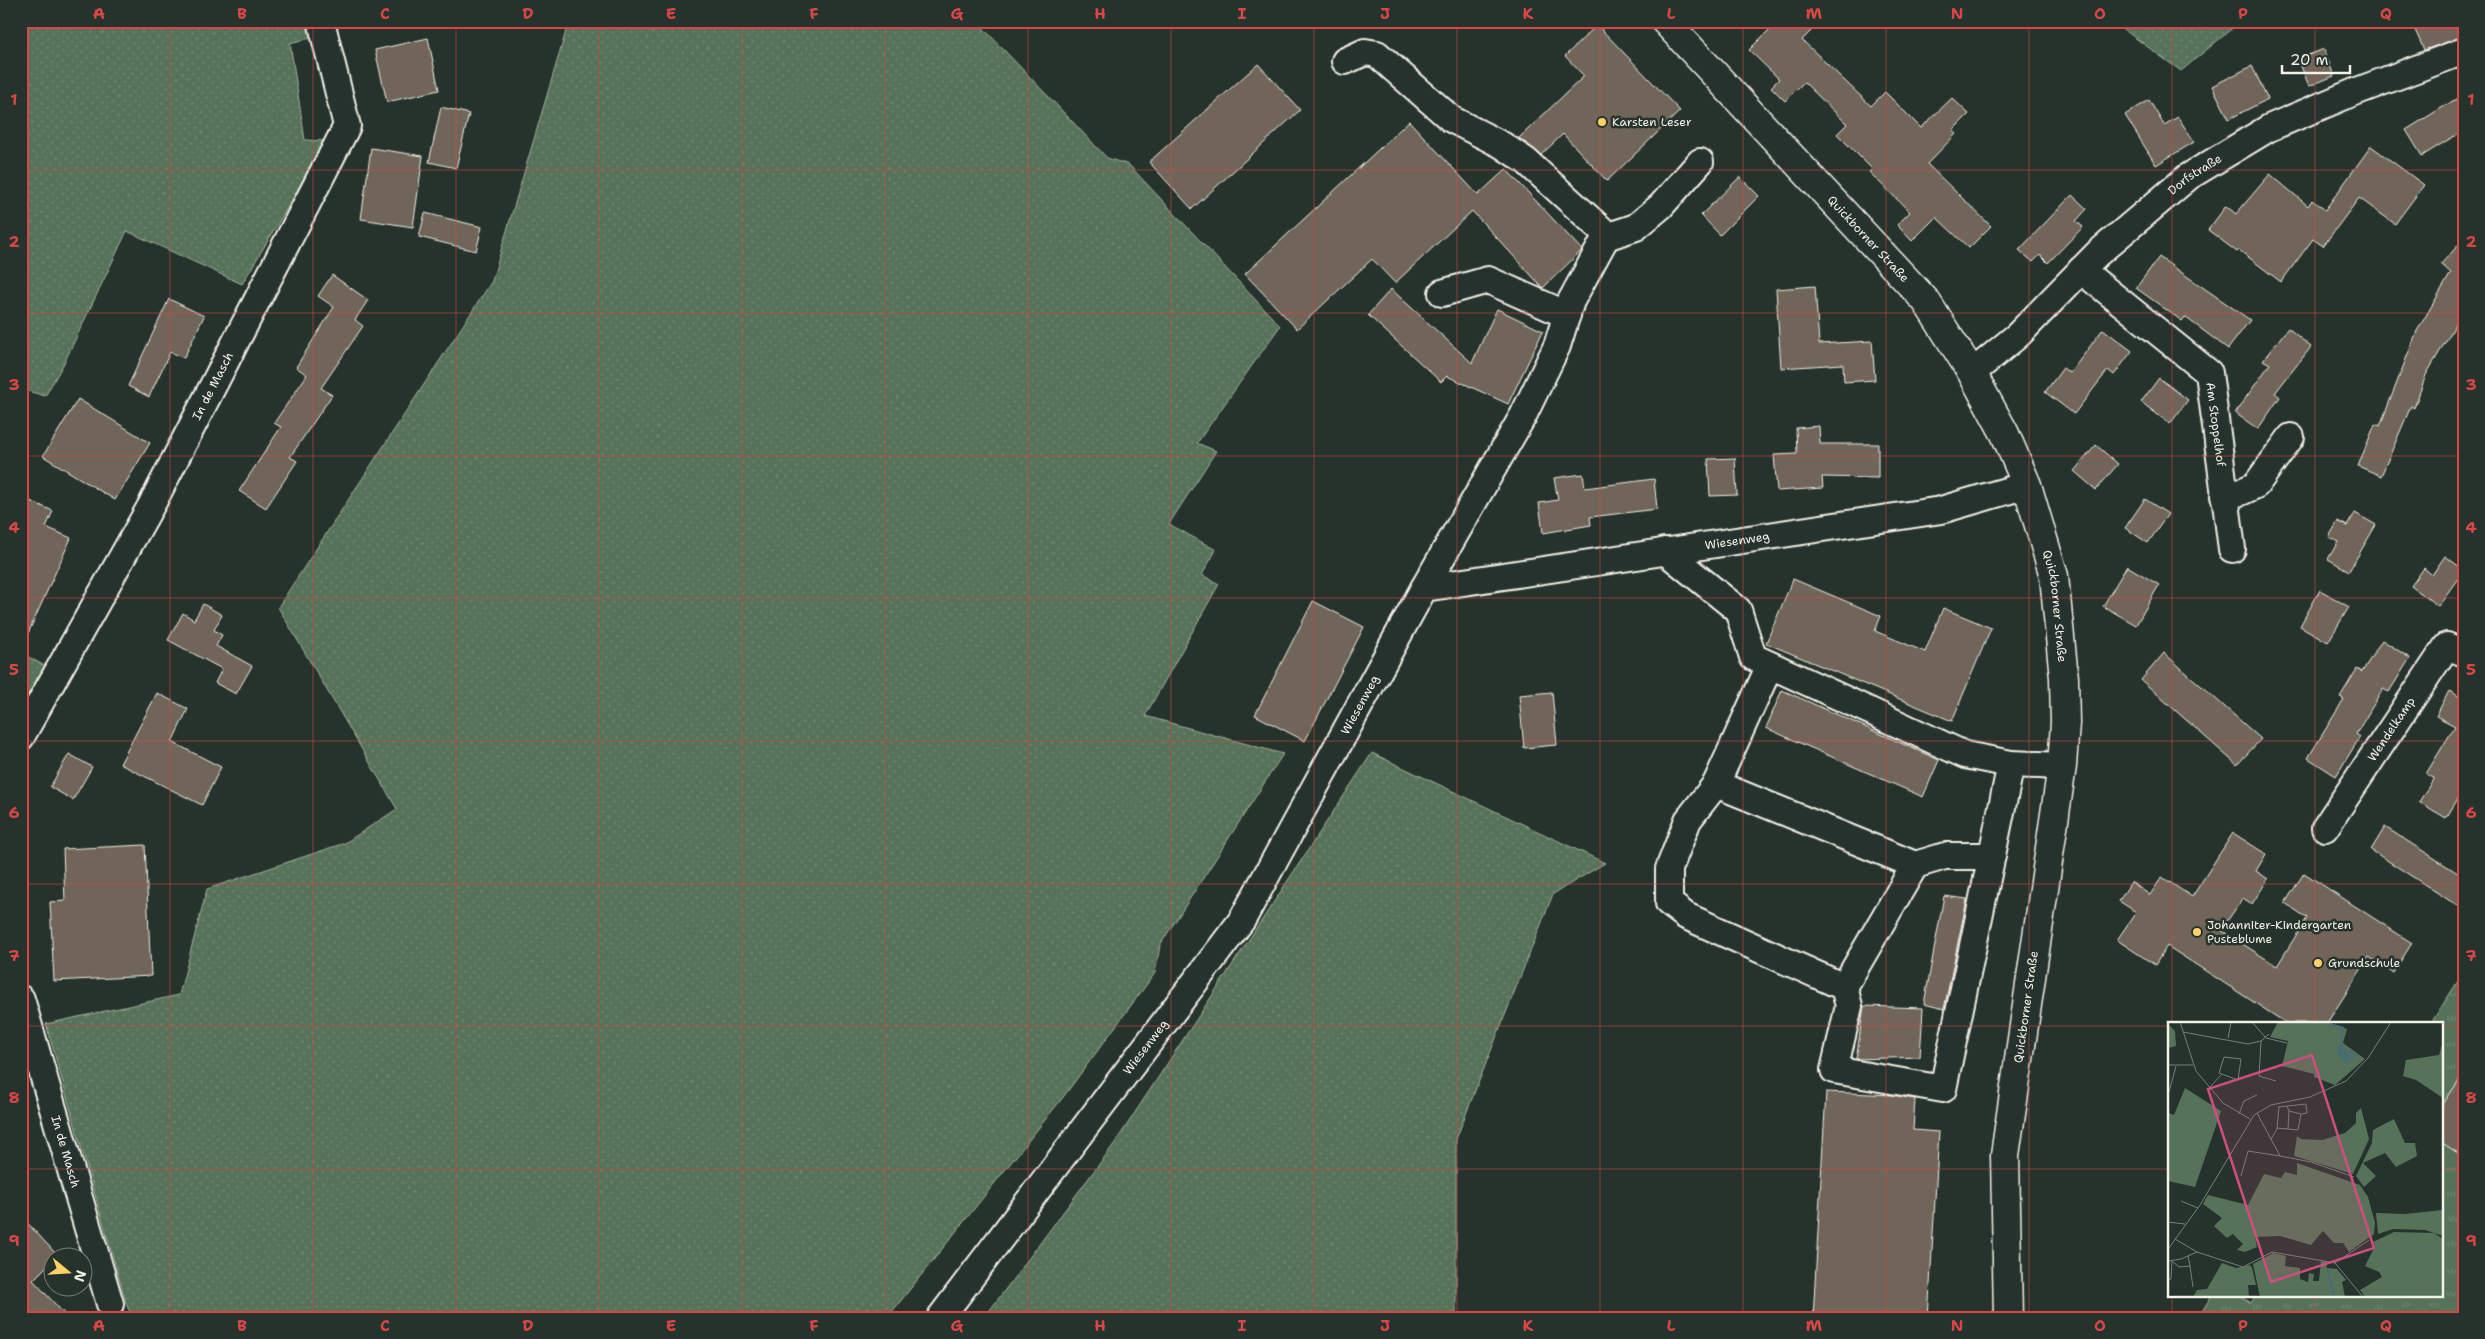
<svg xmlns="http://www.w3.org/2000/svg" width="2485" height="1339" viewBox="0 0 2485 1339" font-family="'Shantell Sans',sans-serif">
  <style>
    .grass { fill: url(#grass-dots); stroke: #a5b2a0 }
    .park { fill: url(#park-tufts); stroke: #a5b2a0 }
    .building { fill: #6f6558; stroke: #f4f1e8 }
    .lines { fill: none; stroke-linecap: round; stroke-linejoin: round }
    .minor-casing { stroke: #f4f1e8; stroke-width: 30 }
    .major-casing { stroke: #f4f1e8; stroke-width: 31 }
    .minor { stroke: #26332d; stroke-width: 26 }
    .major { stroke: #26332d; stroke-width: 28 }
    .grid { fill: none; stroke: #da4645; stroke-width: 1; stroke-opacity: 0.55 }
    .poi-dot { fill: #ffd166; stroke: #26332d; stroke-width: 2 }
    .labels { text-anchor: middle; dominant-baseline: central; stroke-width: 5; stroke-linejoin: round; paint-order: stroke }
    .poi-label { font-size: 12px; fill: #f4f1e8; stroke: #26332d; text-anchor: start }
    .street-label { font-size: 12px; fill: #f4f1e8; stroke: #26332d }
    .inset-river { fill: none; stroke: #4a6e6f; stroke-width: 2.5 }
    .inset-road { fill: none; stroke: #787f78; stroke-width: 1 }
    .view { fill: #ce4e7e; fill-opacity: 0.15; stroke: #ce4e7e; stroke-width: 2.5 }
    .inset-edge { fill: none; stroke: #f4f1e8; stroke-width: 2.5 }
    .neatline { fill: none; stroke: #da4645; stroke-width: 2 }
    .grid-label { font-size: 16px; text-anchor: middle; font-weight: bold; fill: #da4645 }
  </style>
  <defs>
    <pattern id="grass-dots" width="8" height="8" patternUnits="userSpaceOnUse" patternTransform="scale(1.25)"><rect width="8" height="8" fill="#567259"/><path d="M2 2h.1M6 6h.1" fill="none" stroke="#6f8771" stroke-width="1.8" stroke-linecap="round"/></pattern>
    <pattern id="park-tufts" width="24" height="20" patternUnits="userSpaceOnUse" patternTransform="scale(1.25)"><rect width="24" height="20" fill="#567259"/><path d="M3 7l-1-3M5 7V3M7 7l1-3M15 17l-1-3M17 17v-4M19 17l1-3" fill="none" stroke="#6f8771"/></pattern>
  </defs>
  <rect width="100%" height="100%" fill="#26332d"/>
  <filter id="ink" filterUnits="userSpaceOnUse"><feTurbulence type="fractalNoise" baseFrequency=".02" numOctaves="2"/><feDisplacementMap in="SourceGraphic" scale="10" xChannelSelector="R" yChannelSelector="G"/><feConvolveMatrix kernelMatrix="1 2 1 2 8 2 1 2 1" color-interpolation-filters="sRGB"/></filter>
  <g filter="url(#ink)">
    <g class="grass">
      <path d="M21,21H307L311,38L290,43L305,140L327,141L242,284L127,231L64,363L45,396L21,389Z"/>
      <path d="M569,21H989L983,28L1107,158L1129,165L1280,326L1197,443L1216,451L1169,524L1216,550L1202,575L1219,584L1145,716L1283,754L1160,945L1155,973L1064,1096L887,1318H133L127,1306L46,1024L179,995L207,889L345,843L397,809L278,607L492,281Z"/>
      <path d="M2112,21H2241L2181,71Z"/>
      <path d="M21,653L52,670L21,722Z"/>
      <path d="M1372,753L1605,863L1553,894L1456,1139V1318H984L1115,1143Z"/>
    </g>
    <path class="park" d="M2464,972V1318H2198L2212,1295H2239L2251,1303L2256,1295H2441V1023H2431Z"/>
    <g class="building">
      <path d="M1778,21H1821L1802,40L1871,106L1885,92L1921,128L1952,98L1969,114L1953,130L1956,134L1927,164L1991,226L1969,248L1936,217L1912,241L1897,225L1910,212L1869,172L1872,169L1837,134L1847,124L1804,82L1785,101L1771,87L1779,79L1749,50Z"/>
      <path d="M2411,21H2464V36L2424,50Z"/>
      <path d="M1597,25L1680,111L1607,181L1563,134L1541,155L1519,138L1584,76L1565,56Z"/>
      <path d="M428,38L439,90L387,102L375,50Z"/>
      <path d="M2324,49L2334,76L2309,86L2298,59Z"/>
      <path d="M1258,64L1300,110L1192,209L1149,162Z"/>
      <path d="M2252,66L2268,99L2229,119L2212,86Z"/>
      <path d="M2464,94V130L2422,156L2406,130Z"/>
      <path d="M2149,100L2164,125L2178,117L2194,142L2156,165L2125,115Z"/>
      <path d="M441,107L469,114L456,168L429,162Z"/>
      <path d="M1409,121L1478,195L1506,169L1582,250L1543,288L1472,211L1395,283L1372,259L1297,329L1245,274Z"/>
      <path d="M2371,146L2424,185L2395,224L2359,198L2323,246L2313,239L2281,282L2239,250L2237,252L2208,230L2226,206L2236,214L2270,174L2308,206L2312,200L2325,210Z"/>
      <path d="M371,148L423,156L413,227L361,219Z"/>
      <path d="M1740,177L1759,196L1720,235L1701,215Z"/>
      <path d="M2072,195L2087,209L2076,221L2083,227L2048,263L2040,255L2033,262L2019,250Z"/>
      <path d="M425,213L482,227L476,251L419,237Z"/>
      <path d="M2464,239V310L2426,375L2414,408L2411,406L2381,476L2358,466L2375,424L2380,426L2417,331L2451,273L2441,264Z"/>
      <path d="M2159,257L2250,320L2228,349L2185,317L2182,321L2136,288Z"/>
      <path d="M332,275L368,300L355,320L363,326L321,388L332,395L290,457L297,461L266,508L239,491L281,427L274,423L307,375L296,367L334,307L318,296Z"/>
      <path d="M1815,286L1819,344L1872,341L1875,380L1844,382L1843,364L1781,368L1776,289Z"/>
      <path d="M1391,289L1472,363L1497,309L1543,331L1508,404L1447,376L1441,382L1368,315Z"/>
      <path d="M169,299L204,316L184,358L170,352L149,397L128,386Z"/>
      <path d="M2288,328L2311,347L2275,393L2280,397L2258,429L2235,413L2270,364L2263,360Z"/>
      <path d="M2103,329L2132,351L2114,375L2108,370L2074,414L2045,392L2063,368L2070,373Z"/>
      <path d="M2159,378L2188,400L2170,424L2141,402Z"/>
      <path d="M78,399L150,443L115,500L43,456Z"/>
      <path d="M1819,426L1820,444H1878V478L1822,477L1823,488L1777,491L1774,455L1797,454L1796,428Z"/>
      <path d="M2096,445L2118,464L2096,490L2074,471Z"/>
      <path d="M1735,458L1737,495L1710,496L1708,459Z"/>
      <path d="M1583,474L1585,488L1654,479L1657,509L1590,517L1591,525L1543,533L1539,503L1558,500L1554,478Z"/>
      <path d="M21,497L53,511L46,527L71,538L21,649Z"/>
      <path d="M2145,499L2168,514L2148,543L2125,528Z"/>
      <path d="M2355,513L2376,525L2349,571L2328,559L2338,542L2329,537L2338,521L2347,526Z"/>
      <path d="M2445,556L2464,570L2438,606L2411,586L2424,568L2432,575Z"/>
      <path d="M2127,566L2159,585L2136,625L2103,606Z"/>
      <path d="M1793,579L1881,616L1875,631L1925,652L1943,608L1991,628L1952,721L1766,643Z"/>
      <path d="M2320,590L2349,607L2328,642L2300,626Z"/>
      <path d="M1313,601L1364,627L1305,741L1255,715Z"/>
      <path d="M203,604L222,615L214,630L222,635L216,646L252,666L236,694L215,683L222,669L168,640L183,613L194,620Z"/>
      <path d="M2382,640L2410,658L2389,692L2383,689L2356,734L2360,737L2336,776L2308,758L2344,699L2340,697L2357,669L2362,672Z"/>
      <path d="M2164,653L2261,739L2237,765L2141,680Z"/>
      <path d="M1782,690L1939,760L1923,797L1766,728Z"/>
      <path d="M2449,691L2464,699V789L2446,818L2419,802L2434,778L2426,774L2455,726L2436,716Z"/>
      <path d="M1552,692L1557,745L1524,748L1519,695Z"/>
      <path d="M157,693L188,709L172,742L221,767L202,805L120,764Z"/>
      <path d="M69,754L92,767L73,800L50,787Z"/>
      <path d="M2385,827L2464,877V896L2458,906L2371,850Z"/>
      <path d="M2233,833L2266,854L2256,871L2268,879L2252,904L2243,898L2221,930L2277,966L2307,918L2285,903L2304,873L2412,943L2393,973L2369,957L2327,1023H2286L2167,946L2155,965L2117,940L2136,912L2119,901L2131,882L2150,895L2162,877L2192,897Z"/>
      <path d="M145,845L151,976L54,981L50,902L65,901L63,849Z"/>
      <path d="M1944,896L1967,899L1944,1009L1924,1004Z"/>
      <path d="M1864,1006L1923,1008L1920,1057L1856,1059Z"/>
      <path d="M2464,1073V1157L2441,1142V1107Z"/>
      <path d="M1826,1092L1892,1095L1915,1099L1913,1130L1939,1132L1928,1318H1813Z"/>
      <path d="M21,1216L58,1256H52V1261L33,1280L68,1318H31L21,1308Z"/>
    </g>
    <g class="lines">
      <g class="minor-casing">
        <g id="minor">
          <path d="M1345,61L1365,52L1377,54L1451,119L1502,145L1526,161L1602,230L1606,237L1571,301L1557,346L1523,416L1424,588"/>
          <path d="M1606,237L1636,227L1661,206L1700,162"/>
          <path id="s1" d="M2081,270L2209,373L2232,549"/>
          <path d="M1442,293L1488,280L1567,315"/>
          <path id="s2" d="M1972,373L2018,335L2097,254L2188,177L2269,128L2352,93L2464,51"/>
          <path d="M2224,496L2241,492L2256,485L2291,437"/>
          <path d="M1665,551L1738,610L1753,657L1965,755L2011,764L2062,766"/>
          <path d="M1770,665L1716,784L1688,820L1669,869V903L1686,916L1844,987L1849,1006L1834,1070L1943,1089L2011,764"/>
          <path id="s3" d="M21,737L152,504L347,126L321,21"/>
          <path d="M1716,784L1915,865"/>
          <path id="s4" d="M2325,828L2447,646L2464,653"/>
          <path d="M1844,987L1915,865L1945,856H1992"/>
          <path id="s5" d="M21,999L110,1304"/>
          <path id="s6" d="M940,1318L1242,920L1424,588L1941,510L2027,485"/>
        </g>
      </g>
      <g class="major-casing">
        <g id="major">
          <path id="s7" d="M1665,21L1926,301L1972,373L2005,434L2027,485L2054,576L2064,678L2065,723L2062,766L2005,1155L2008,1318"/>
        </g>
      </g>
      <use href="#minor" class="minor"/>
      <use href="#major" class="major"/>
    </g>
  </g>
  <path class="grid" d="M170,21V1318M313,21V1318M456,21V1318M599,21V1318M742,21V1318M885,21V1318M1028,21V1318M1171,21V1318M1314,21V1318M1457,21V1318M1600,21V1318M1743,21V1318M1886,21V1318M2029,21V1318M2172,21V1023M2315,21V1023M21,170H2464M21,313H2464M21,456H2464M21,598H2464M21,741H2464M21,884H2464M21,1026H2169M2441,1026H2464M21,1169H2169M2441,1169H2464M2172,1295V1318M2315,1295V1318"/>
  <g class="poi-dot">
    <circle cx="1602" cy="122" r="5"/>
    <circle cx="2197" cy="932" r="5"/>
    <circle cx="2318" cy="963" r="5"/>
  </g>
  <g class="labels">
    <g class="poi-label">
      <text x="1612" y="122">Karsten Leser</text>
      <text x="2207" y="925">Johanniter-Kindergarten<tspan x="2207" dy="14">Pusteblume</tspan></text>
      <text x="2328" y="963">Grundschule</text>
    </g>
    <g class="street-label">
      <text stroke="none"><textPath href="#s2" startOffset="299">Dorfstraße</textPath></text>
      <text stroke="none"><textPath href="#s7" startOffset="298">Quickborner Straße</textPath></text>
      <text stroke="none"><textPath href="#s3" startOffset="400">In de Masch</textPath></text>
      <text stroke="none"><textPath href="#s1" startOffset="216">Am Stoppelhof</textPath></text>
      <text stroke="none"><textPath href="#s6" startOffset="1195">Wiesenweg</textPath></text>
      <text stroke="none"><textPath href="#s7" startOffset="718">Quickborner Straße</textPath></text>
      <text stroke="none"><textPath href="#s6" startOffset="745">Wiesenweg</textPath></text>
      <text stroke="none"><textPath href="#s4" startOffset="119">Wendelkamp</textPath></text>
      <text transform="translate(2026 1007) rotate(-82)">Quickborner Straße</text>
      <text stroke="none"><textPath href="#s6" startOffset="340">Wiesenweg</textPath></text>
      <text stroke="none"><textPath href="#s5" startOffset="159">In de Masch</textPath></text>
    </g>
  </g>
  <g transform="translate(2168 1022)">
    <rect width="275" height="275" fill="#26332d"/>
    <path d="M0,2L7,9L8,24L0,26ZM275,19V76L248,58L235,54L238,38L271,33ZM17,66L53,89L27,165L0,159V91L6,93ZM193,86L201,117L185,152L126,134L129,114L133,117L154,118L177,111L188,101V91ZM226,97L237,121H247L249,134L228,145L217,131L195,141L208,154L196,165L188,154L204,121L205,108ZM129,141L192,163L200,175L207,201L206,212L181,230L175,221H166L155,209L143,223L112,214L87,215L89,225L77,230L69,228L75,222L65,212L59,216L46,204L54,196L35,182L40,173L80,183L96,152L113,156L117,150L129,153ZM275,188V214L257,208L225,207L210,212L208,191L237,192ZM226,210L266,211L275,217V275H197L192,268L214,255L211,250L197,244L207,224L205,220ZM105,231L118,234L117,244L132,246V257L140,260L141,251L146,252L145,259H151L153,239L158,240L159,246L169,247L178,258L174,260L177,275H92L85,242ZM54,241L68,246L82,243L84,246L88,263H80L81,275H25L29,268L39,267Z" fill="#567259"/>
    <path d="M110,0H150L179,7L175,21L197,37L167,63L146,55V52L114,44L120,19L102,15Z" fill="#567259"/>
    <path d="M120,0H136L157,6L155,13L148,12L144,23L116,15Z" fill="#567259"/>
    <path d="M174,23L189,33L178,42L167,29Z" fill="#4a6e6f"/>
    <path class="inset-river" d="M153,0L175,6L172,25M160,248L166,275"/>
    <path class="inset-road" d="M12,0L28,49L55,81L82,97M84,0L98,16L119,21M15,10L80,22L93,19L101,12M60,16L63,0M93,19L91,54L108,59M56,35L73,37L70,58L51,51ZM0,43H25M42,65L53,53M1,70L8,44M119,84L121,89L133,92M89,91L112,134L143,140L186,155M71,92L76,79L89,73M109,106L130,108L133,92L139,91L138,82L111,85M120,107L121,89M103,117L109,107L111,84M73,154L80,129L112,134M13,179L30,186M0,200L17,202M7,217L29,230L75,245L104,230L167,241L201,218M0,227L32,183L86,93L103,83L142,75L178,59L200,36L223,0M0,239L13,237L29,230M4,239L11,245L22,244L20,234M167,241L195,275M22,244L25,265M0,258L3,257L4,239"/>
    <path class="view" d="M144,33L206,226L103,260L40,67Z"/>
    <rect width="275" height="275" class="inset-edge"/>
  </g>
  <rect width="2485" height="1339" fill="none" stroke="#26332d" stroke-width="55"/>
  <g transform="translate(68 1272) rotate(108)"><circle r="24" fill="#26332d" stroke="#787f78"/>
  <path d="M0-4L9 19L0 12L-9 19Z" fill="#ffd166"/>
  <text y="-8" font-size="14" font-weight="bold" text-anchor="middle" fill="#f4f1e8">N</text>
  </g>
  <path d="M2282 65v8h68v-8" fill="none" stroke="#f4f1e8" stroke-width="2.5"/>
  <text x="2290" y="65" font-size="15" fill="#f4f1e8" stroke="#26332d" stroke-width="4" paint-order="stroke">20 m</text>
  <rect x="28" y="28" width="2430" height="1284" class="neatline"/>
  <g class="grid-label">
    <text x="99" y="19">A</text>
    <text x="242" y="19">B</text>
    <text x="385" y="19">C</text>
    <text x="528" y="19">D</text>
    <text x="671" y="19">E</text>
    <text x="814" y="19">F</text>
    <text x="957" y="19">G</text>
    <text x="1100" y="19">H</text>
    <text x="1242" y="19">I</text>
    <text x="1385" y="19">J</text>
    <text x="1528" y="19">K</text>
    <text x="1671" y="19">L</text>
    <text x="1814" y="19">M</text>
    <text x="1957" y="19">N</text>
    <text x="2100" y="19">O</text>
    <text x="2243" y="19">P</text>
    <text x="2386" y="19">Q</text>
    <text x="14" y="105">1</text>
    <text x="2471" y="105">1</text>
    <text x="14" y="247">2</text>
    <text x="2471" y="247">2</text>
    <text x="14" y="390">3</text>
    <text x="2471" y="390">3</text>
    <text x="14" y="533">4</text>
    <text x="2471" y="533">4</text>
    <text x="14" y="675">5</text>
    <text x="2471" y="675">5</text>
    <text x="14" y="818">6</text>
    <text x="2471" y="818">6</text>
    <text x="14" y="961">7</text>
    <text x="2471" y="961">7</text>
    <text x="14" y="1103">8</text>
    <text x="2471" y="1103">8</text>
    <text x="14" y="1246">9</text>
    <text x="2471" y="1246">9</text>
    <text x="99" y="1331">A</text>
    <text x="242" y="1331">B</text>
    <text x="385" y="1331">C</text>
    <text x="528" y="1331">D</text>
    <text x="671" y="1331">E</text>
    <text x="814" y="1331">F</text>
    <text x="957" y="1331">G</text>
    <text x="1100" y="1331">H</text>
    <text x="1242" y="1331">I</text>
    <text x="1385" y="1331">J</text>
    <text x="1528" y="1331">K</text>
    <text x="1671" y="1331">L</text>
    <text x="1814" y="1331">M</text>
    <text x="1957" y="1331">N</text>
    <text x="2100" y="1331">O</text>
    <text x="2243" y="1331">P</text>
    <text x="2386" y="1331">Q</text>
  </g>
</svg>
